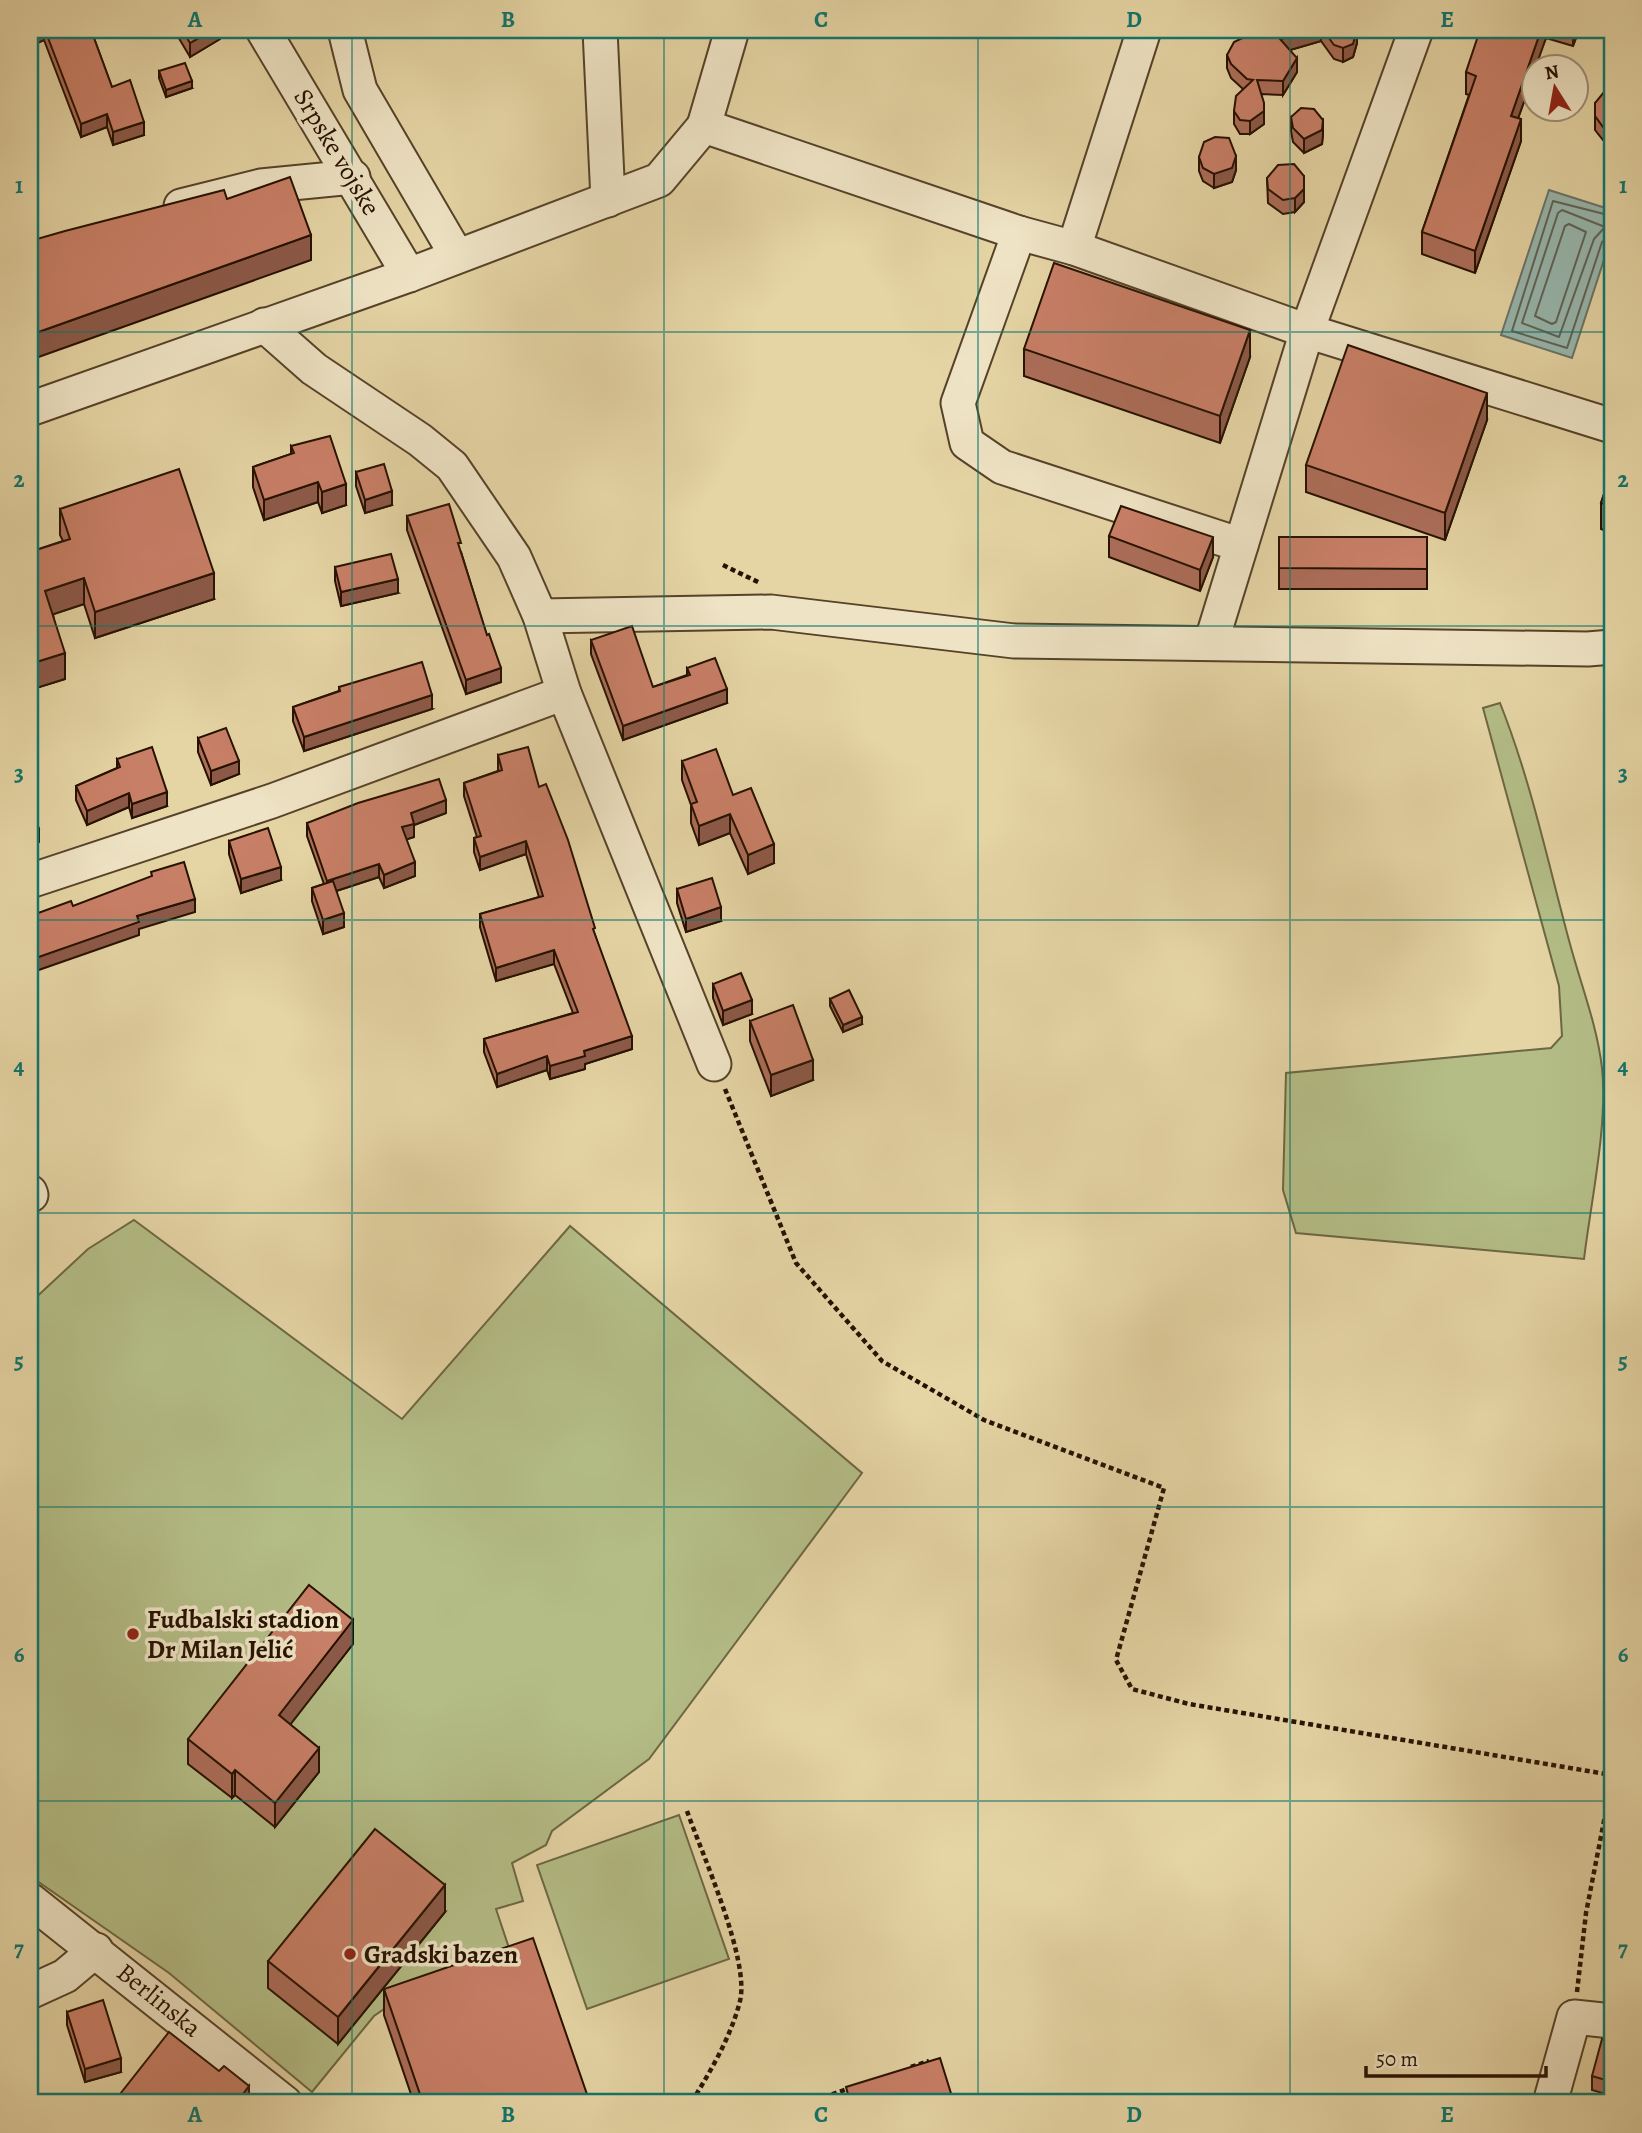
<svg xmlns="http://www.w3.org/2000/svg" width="1642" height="2133" viewBox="0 0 1642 2133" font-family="Alegreya,serif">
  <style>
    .green { fill: #b4bd86; stroke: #6d6743; stroke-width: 2 }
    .water { fill: #98b7ae; stroke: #6a7568; stroke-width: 2 }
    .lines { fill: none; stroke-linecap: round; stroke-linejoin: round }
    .shore { stroke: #5f6457; stroke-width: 2 }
    .minor-casing { stroke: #564229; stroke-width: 37 }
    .path { stroke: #261100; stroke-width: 4.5; stroke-dasharray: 5 3.5; stroke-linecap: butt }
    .minor { stroke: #eee3c4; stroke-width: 33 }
    .wall { fill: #ac6d59; stroke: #261100; stroke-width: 2 }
    .shaded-wall { fill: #8c5948; stroke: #261100; stroke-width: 2 }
    .building { fill: #c87f67; stroke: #261100; stroke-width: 2 }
    .grid { fill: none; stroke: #0f766e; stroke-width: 2; stroke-opacity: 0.55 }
    .poi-dot { fill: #8f2418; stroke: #eee3c4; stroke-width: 2.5 }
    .labels { text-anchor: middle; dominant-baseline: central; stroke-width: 7; stroke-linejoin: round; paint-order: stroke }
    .street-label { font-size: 26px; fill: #261100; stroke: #eee3c4 }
    .poi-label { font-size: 26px; font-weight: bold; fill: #261100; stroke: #eee3c4; text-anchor: start }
    .neatline { fill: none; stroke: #0f766e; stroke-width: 2.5 }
    .grid-label { font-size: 23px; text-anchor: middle; font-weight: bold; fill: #0f766e }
  </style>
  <rect width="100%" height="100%" fill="#e5d4a4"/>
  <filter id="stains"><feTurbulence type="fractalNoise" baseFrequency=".00286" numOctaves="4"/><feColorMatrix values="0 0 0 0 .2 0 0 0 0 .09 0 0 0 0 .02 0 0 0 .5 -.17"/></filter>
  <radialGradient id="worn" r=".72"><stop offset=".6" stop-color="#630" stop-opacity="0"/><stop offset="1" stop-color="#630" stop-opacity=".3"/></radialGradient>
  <g class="green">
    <path d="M1500,703C1531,781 1548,863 1570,944C1581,985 1597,1025 1602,1068C1608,1124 1591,1201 1584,1259L1296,1233L1283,1190L1286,1073L1551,1048L1562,1036L1559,986L1483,708Z"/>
    <path d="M134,1220L402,1419L570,1226L862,1473L649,1759L552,1831L546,1845L512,1863L523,1901L496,1909L513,1960L393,2003L374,2016L312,2092L169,1973L30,1876V1303L88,1249Z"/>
    <path d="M679,1815L729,1959L587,2009L537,1865Z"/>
  </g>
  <path class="water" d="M1549,190L1612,210V235L1572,358L1501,335Z"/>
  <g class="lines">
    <g class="shore">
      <path d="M1562,210L1605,227L1594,239L1559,337L1522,323L1558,213Z"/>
      <path d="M1612,216L1553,201L1512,331L1567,348L1602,242L1612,237"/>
      <path d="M1569,224L1586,232L1556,322L1552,324L1535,316L1565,226Z"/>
    </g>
    <g class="minor-casing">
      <g id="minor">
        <path d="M263,30L409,275"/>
        <path d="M345,30L360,90L457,256"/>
        <path d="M600,30L608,200"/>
        <path d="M704,126L732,30"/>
        <path d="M181,206L261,186L353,177"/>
        <path d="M1019,233L958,403L967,443L1002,467L1241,545"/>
        <path d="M1074,248L1144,30"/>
        <path d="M264,325L314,369L420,440L452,466L514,557L540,616L564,693L714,1064"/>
        <path d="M30,409L409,275L659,180L704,126L1019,233L1074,248L1307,331L1612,426"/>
        <path d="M540,616L771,612L1014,641L1588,649L1612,647"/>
        <path d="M1211,643L1307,331L1416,30"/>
        <path d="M30,881L272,801L564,693"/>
        <path d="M30,1192L31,1195"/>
        <path d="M30,1900L285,2103"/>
        <path d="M30,1992L65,1976L96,1950"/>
        <path d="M1550,2103L1574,2017L1612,2021"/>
      </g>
    </g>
    <g class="path">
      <path d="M723,565L760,583"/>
      <path d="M725,1089L796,1263L882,1361L984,1420L1164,1488L1116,1660L1132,1689L1189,1704L1612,1775"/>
      <path d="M687,1811C702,1854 750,1960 740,2001C731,2037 710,2072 691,2103"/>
      <path d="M1577,1992L1586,1913L1612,1780"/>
      <path d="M911,2067L929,2061"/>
      <path d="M808,2103L850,2088"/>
    </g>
    <use href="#minor" class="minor"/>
  </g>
  <g class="wall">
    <path d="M30,30H91L112,87L144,135L113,145L107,127L81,137L44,40L33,45L30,39Z"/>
    <path d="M174,30H220V39L190,57Z"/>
    <path d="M1252,30H1357V43L1353,57L1343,62L1334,59L1321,41L1290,50L1297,72L1283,95L1261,94L1264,124L1250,134H1240L1234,124V111L1243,89L1231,78L1227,68V55L1253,33Z"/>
    <path d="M1497,30H1579L1573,46L1546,38L1534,66V74L1518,118L1521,141L1475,273L1422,254V232L1469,95L1466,94V72L1495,35Z"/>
    <path d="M159,71L192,88L166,97L159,78Z"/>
    <path d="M1612,92V141L1603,140L1595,130V103Z"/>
    <path d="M1291,117L1323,134L1322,144L1304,153L1293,142L1291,131Z"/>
    <path d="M1199,157L1236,170L1232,182L1214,188L1203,181L1199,171Z"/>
    <path d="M1304,176V202L1295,212L1283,214L1268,203L1267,178Z"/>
    <path d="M1024,349L1250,357L1220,443L1024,376Z"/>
    <path d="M1487,420L1445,540L1306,492V465Z"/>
    <path d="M291,446L346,505L322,513L318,502L264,520L253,487V467L291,454Z"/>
    <path d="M1612,470V533L1601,529V503Z"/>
    <path d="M356,472L392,505L365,513L356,486Z"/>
    <path d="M60,509L214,599L95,638L84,604L53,614L65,679L30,690V552L63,541L60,535Z"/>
    <path d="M407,516L461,552L501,682L466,694L407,530Z"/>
    <path d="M1109,536L1213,557L1200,591L1109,557Z"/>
    <rect x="1279" y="537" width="148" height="52"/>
    <path d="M335,567L398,593L341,606L335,581Z"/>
    <path d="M591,640L653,687L687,675V668L727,703L623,740L591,654Z"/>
    <path d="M339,687L432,709L304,751L293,721V707L339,691Z"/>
    <path d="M198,738L239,774L211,785L198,752Z"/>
    <path d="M498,755L539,787L595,935L632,1049L585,1064V1069L550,1079L547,1070L497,1087L484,1052V1039L573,1013L554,964L496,981L480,927V914L539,897L526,854L480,870L474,852V838L477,837L464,796V783L498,771Z"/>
    <path d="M117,759L167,806L132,818L129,807L87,825L76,800V786L117,768Z"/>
    <path d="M682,761L733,795L774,863L748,874L730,833L699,845L691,823V805L682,780Z"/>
    <path d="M446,813L414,825V837L406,839L415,876L384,888L379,877L336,891L344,927L323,934L312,901V888L324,884L307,836V823Z"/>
    <path d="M229,841L281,880L241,893L229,854Z"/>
    <path d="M677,889L721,921L686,932L677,903Z"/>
    <path d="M713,984L752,1014L723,1025L713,998Z"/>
    <path d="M830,999L862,1024L843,1032L830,1006Z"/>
    <path d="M750,1021L813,1080L771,1096L750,1041Z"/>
    <path d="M353,1644L290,1724L319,1772L275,1827L235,1795L232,1798L188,1764V1739Z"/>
    <path d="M445,1912L338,2044L268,1988V1961Z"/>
    <path d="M384,1989L590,2103H414L384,2015Z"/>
    <path d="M67,2012L121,2072L85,2082L67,2025Z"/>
    <path d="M1612,2042V2096L1592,2090V2076Z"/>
  </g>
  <g class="shaded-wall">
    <path d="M37,30H44V40L33,45V32Z"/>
    <path d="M213,30H220V39L190,57V43Z"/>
    <path d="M1314,30H1321V41L1280,53V39Z"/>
    <path d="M1357,30V43L1353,57L1343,62V48Z"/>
    <path d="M1541,30H1546V38L1536,66H1534V74L1511,138V116Z"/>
    <path d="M1573,30H1579L1573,46Z"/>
    <path d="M1297,58V72L1283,95V81Z"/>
    <path d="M192,81V88L166,97V90Z"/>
    <path d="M1264,111V124L1250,134V121Z"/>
    <path d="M107,114V127L81,137V124Z"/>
    <path d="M1521,119V141L1475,273V251Z"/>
    <path d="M1323,120V134L1322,144L1304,153V139Z"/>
    <path d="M144,122V135L113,145V132Z"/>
    <path d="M34,149V162L30,163V150Z"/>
    <path d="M1236,156V170L1232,182L1214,188V174Z"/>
    <path d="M1304,189V202L1295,212V198Z"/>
    <path d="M311,235V260L30,360V335Z"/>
    <path d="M1250,330V357L1220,443V416Z"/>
    <path d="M1487,393V420L1445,540V513Z"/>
    <path d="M318,482V502L264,520V500Z"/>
    <path d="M346,484V505L322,513V492Z"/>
    <path d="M392,491V505L365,513V500Z"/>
    <path d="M1213,537V557L1200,591V570Z"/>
    <path d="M214,573V599L95,638V612Z"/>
    <path d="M84,578V604L45,617V591Z"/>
    <path d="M398,579V593L341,606V592Z"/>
    <path d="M65,653V679L30,690V664Z"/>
    <path d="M501,668V682L466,694V680Z"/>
    <path d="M727,689V703L623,740V726Z"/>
    <path d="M432,695V709L304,751V737Z"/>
    <path d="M239,761V774L211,785V771Z"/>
    <path d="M167,792V806L132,818V804Z"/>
    <path d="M129,793V807L87,825V811Z"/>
    <path d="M446,800V813L414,825V837L402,841V827L411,813Z"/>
    <path d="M730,814V833L699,845V826Z"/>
    <path d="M39,829V842L30,845V832Z"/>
    <path d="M526,841V854L480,870V857Z"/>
    <path d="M774,844V863L748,874V855Z"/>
    <path d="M415,862V876L384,888V875Z"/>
    <path d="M379,864V877L327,894V881Z"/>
    <path d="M281,867V880L241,893V879Z"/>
    <path d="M195,899V912L139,929V935L30,973V960L137,916Z"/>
    <path d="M721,907V921L686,932V919Z"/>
    <path d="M344,913V927L323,934V920Z"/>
    <path d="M554,950V964L496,981V968Z"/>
    <path d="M752,1000V1014L723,1025V1011Z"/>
    <path d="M862,1017V1024L843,1032V1025Z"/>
    <path d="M632,1036V1049L585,1064V1069L550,1079V1066L584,1051Z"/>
    <path d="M547,1056V1070L497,1087V1074Z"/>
    <path d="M813,1060V1080L771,1096V1075Z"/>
    <path d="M353,1620V1644L279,1739V1715Z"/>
    <path d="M319,1748V1772L275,1827V1803Z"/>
    <path d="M235,1770V1795L232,1798V1774Z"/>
    <path d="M445,1885V1912L338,2044V2017Z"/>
    <path d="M121,2058V2072L85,2082V2069Z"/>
    <path d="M33,2074V2094L30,2095V2075Z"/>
    <path d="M249,2086V2103H236Z"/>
  </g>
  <g class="building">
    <path d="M45,30H91L112,87L130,80L144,122L113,132L107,114L81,124Z"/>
    <path d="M182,30H213L190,43Z"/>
    <path d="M1259,30H1314L1280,39L1297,58L1283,81L1257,80L1264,103V111L1250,121L1240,120L1234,111L1236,96L1253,80L1247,79L1231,64L1227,55L1234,42Z"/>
    <path d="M1323,30H1357L1353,44L1343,48L1334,45Z"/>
    <path d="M1480,30L1495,35L1497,30H1541L1511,116L1521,119L1475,251L1422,232L1476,76L1466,72Z"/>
    <path d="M185,63L192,81L166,90L159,71Z"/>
    <path d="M1604,92H1612V128L1603,127L1595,116V103Z"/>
    <path d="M1301,108L1314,109L1323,120L1322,130L1304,139L1293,128L1291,117Z"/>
    <path d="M1215,137L1229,138L1236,156L1232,168L1214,174L1203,168L1199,157L1204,142Z"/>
    <path d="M30,139L34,149L30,150Z"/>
    <path d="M1294,164L1304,176V189L1295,198L1283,200L1268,189L1267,178L1278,165Z"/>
    <path d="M290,177L311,235L30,335V241L65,231L224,190L227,199Z"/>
    <path d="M1054,263L1250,330L1220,416L1024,349Z"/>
    <path d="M1348,345L1487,393L1445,513L1306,465Z"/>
    <path d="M330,436L346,484L322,492L318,482L264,500L253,467L294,453L291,446Z"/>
    <path d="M384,464L392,491L365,500L356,472Z"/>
    <path d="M179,469L214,573L95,612L84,578L45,591L65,653L30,664V552L70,539L60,509Z"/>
    <path d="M1612,470V506L1601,503Z"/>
    <path d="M449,504L461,543H458L487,635L489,634L501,668L466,680L407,516Z"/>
    <path d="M1121,506L1213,537L1200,570L1109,536Z"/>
    <path d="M1279,537H1427V569L1279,568Z"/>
    <path d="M391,554L398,579L341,592L335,567Z"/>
    <path d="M632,626L653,687L690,675L687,668L715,658L727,689L623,726L591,640Z"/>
    <path d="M422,662L432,695L304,737L293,707L340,691L339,687Z"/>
    <path d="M226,728L239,761L211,771L198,738Z"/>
    <path d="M152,747L167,792L132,804L129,793L87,811L76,786L120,767L117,759Z"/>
    <path d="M528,747L539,787L546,784L568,840L595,928L593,929L632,1036L584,1051L585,1056L550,1066L547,1056L497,1074L484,1039L578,1012L554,950L496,968L480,914L543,896L526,841L480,857L474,838L481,836L464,783L502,770L498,755Z"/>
    <path d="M716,749L733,795L751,788L774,844L748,855L730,814L699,826L691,804L697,802L682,761Z"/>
    <path d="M439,779L446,800L411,813L414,824L402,827L415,862L384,875L379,864L327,881L307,823L358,803Z"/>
    <path d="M30,801L39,829L30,832Z"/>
    <path d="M268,828L281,867L241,879L229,841Z"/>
    <path d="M184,862L195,899L137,916L139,922L30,960V916L71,901L73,906L152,876L151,872Z"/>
    <path d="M712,878L721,907L686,919L677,889Z"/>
    <path d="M333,881L344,913L323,920L312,888Z"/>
    <path d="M741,973L752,1000L723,1011L713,984Z"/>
    <path d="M849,990L862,1017L843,1025L830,999Z"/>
    <path d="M793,1005L813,1060L771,1075L750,1021Z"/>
    <path d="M309,1585L353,1620L279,1715L319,1748L275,1803L235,1770L232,1774L188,1739Z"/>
    <path d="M375,1829L445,1885L338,2017L268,1961Z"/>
    <path d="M533,1938L590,2103H423L384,1989Z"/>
    <path d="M103,2000L121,2058L85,2069L67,2012Z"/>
    <path d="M169,2032L219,2071L224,2066L249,2086L236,2103H113Z"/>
    <path d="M1602,2039L1612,2042V2082L1592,2076Z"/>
    <path d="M940,2058L954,2103H832L849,2098L846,2087Z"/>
    <path d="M30,2064L33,2074L30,2075Z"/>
  </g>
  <path class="grid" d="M352,30V2103M664,30V2103M978,30V2103M1290,30V2103M30,332H1612M30,626H1612M30,920H1612M30,1213H1612M30,1507H1612M30,1801H1612"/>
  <g class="poi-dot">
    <circle cx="133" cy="1634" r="7"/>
    <circle cx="350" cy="1954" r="7"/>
  </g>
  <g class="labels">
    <g class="street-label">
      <text transform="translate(337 152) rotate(59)">Srpske vojske</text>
      <text transform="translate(159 2000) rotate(39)">Berlinska</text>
    </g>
    <g class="poi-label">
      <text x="147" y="1619">Fudbalski stadion<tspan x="147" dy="30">Dr Milan Jelić</tspan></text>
      <text x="364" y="1954">Gradski bazen</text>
    </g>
  </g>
  <rect width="1642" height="2133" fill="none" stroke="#e5d4a4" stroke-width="77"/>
  <g transform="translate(1555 88) rotate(349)"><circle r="33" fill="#eee3c4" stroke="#9e8f76" stroke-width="2"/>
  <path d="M0-5L12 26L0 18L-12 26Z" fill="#8f2418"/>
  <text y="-10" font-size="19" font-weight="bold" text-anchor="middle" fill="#261100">N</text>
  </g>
  <path d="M1366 2066v10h180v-10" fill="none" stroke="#261100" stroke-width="3.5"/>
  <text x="1376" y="2066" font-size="21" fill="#261100" stroke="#eee3c4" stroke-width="5" paint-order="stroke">50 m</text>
  <rect x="38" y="38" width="1566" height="2056" class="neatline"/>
  <g class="grid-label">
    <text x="195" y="27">A</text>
    <text x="508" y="27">B</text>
    <text x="821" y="27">C</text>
    <text x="1134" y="27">D</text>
    <text x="1447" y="27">E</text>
    <text x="19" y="193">1</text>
    <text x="1623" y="193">1</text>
    <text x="19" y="487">2</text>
    <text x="1623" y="487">2</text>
    <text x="19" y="781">3</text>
    <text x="1623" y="781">3</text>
    <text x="19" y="1074">4</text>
    <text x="1623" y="1074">4</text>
    <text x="19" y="1368">5</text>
    <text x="1623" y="1368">5</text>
    <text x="19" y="1662">6</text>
    <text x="1623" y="1662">6</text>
    <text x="19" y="1956">7</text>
    <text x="1623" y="1956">7</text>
    <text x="195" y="2122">A</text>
    <text x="508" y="2122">B</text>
    <text x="821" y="2122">C</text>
    <text x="1134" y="2122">D</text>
    <text x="1447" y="2122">E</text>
  </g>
  <rect width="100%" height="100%" filter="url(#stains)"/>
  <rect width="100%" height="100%" fill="url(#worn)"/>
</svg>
